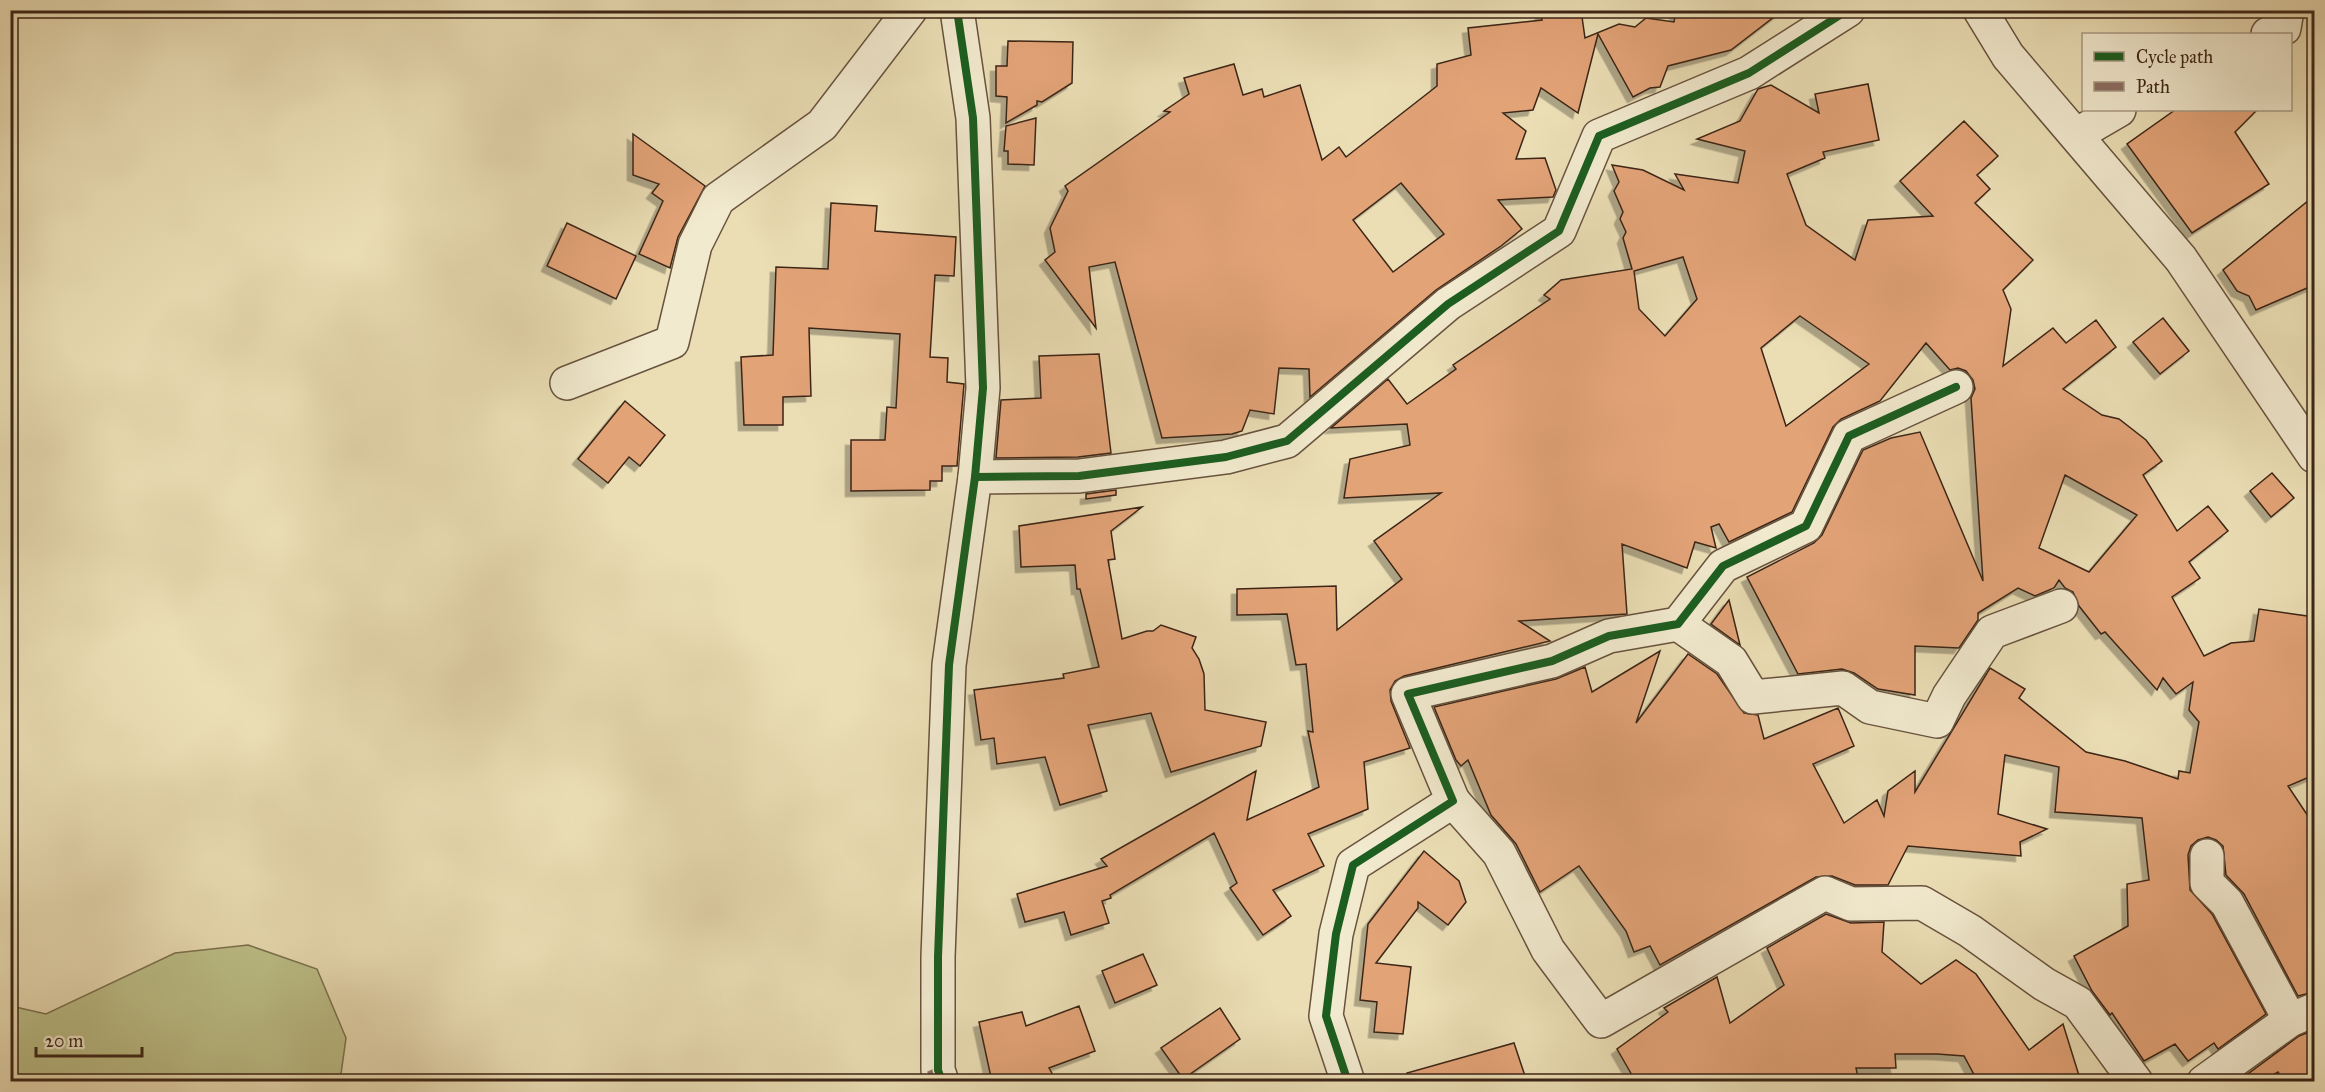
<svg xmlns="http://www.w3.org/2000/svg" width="2325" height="1092" viewBox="0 0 2325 1092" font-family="'IM FELL Great Primer',serif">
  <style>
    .green { fill: #bdc089; stroke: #7c7250; stroke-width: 1.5 }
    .building { fill: #e2a377; stroke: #3c2517; stroke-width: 1.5; fill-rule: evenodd; filter: url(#shadow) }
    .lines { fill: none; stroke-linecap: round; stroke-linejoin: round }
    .minor-casing { stroke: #68533e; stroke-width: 36 }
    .minor { stroke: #f2eacf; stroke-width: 33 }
    .quiet { stroke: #8d6e63; stroke-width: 6; stroke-dasharray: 12 6; stroke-linecap: butt }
    .cycleway-casing { stroke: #f2eacf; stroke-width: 11 }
    .cycleway { stroke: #1b5e20; stroke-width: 8 }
  </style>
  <defs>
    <filter id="shadow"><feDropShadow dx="-5.5" dy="5.5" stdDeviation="0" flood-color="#0004"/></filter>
  </defs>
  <rect width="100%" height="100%" fill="#ebdeb5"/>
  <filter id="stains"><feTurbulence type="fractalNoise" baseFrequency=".00333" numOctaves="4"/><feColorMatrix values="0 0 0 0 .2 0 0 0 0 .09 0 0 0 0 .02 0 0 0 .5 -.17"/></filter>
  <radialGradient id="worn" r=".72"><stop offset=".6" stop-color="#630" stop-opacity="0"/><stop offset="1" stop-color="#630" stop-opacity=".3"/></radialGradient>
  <path class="green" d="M248,945L317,969L346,1038L340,1081H11V1006L46,1014L175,953Z"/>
  <g class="building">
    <path d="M1540,10H1581L1585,38L1619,24L1635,27L1646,18L1674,22L1676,10H1783L1731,50L1668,66L1660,87L1650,88L1633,97L1598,34L1578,113L1541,88L1533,110L1503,113L1526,131L1516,159L1545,158L1556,190L1553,197L1498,200L1522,229L1501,246L1436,290L1310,397L1309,369L1279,368L1274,414L1250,410L1242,431L1232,434L1162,438L1115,262L1089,267L1096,328L1045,260L1055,252L1050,228L1068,191L1065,186L1170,112L1164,111L1189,94L1184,78L1234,64L1243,95L1262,89L1264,97L1300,85L1322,160L1339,147L1346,157L1437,86V64L1471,55L1468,28L1542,20ZM1401,183L1444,234L1393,272L1353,220Z"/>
    <path d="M1008,41L1073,42L1072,83L1042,102L1037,101V105L1006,123L1007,97L996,96V66H1007Z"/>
    <path d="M1868,84L1879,140L1823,152L1825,158L1787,174L1806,225L1855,260L1868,220L1933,216L1900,181L1964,121L1998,156L1977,175L1990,189L1975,203L2033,260L2003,290L2011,309L2003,366L2053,328L2066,343L2096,320L2116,347L2063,389L2102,415L2119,419L2146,440L2162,461L2143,475L2177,531L2208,506L2228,531L2189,562L2200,578L2172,597L2204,656L2231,643L2254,641L2259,609L2314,617V775L2288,786L2314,825V992L2298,996L2244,894L2226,875L2223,846L2216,840L2208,837L2198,840L2191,846L2188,855L2190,890L2212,914L2266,1014L2218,1049L2214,1043L2188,1061L2175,1044L2144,1061L2112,1013L2110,1015L2092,991L2074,956L2128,926L2127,884L2149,880L2142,818L2055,812L2059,767L2005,755L1998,814L2047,829L2020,842L2021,856L1908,846L1888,885H1855L1832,876L1816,877L1660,965L1650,946L1634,952L1626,931L1579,866L1540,892L1516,844L1491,815L1468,760L1461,766L1456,760L1434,707L1556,679L1585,667L1592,692L1660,651L1636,723L1688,654L1717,674L1744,713L1758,715L1764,739L1838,708L1854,746L1813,764L1844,823L1877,800L1884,816L1888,791L1915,771V792L1990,668L2025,689L2019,698L2086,752L2125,761L2178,779L2179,771L2190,773L2199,722L2189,710L2193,682L2176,694L2163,678L2157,690L2105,632L2101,634L2079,606L2073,592L2065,588L2059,580L2054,588L2035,596L2018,588L1978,613V620L1959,648L1915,646V695L1878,689L1854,673L1842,669L1798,674L1747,577L1814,543L1822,535L1863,450L1891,438L1920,432L1983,581L1971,398L1975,389L1973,380L1966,371L1958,368L1950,370L1926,343L1880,401L1841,419L1833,427L1792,512L1729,542L1719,524L1711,527L1716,548L1695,542L1687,568L1622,544L1627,614L1519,621L1550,641L1404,676L1395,681L1390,690L1391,701L1410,748L1364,762L1368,809L1308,834L1324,866L1273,890L1291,916L1263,935L1230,888L1237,883L1214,833L1110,895L1111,898L1102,901L1109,923L1071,935L1064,912L1025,922L1017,894L1107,866L1101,859L1256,771L1247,820L1319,787L1308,731L1313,732L1306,664L1296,665L1287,614L1237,615V589L1336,586L1337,630L1402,579L1374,541L1441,493L1344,498L1350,459L1410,445L1407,424L1331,428L1388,379L1407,404L1456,369L1453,365L1550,299L1544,295L1561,280L1632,269L1623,238L1626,232L1620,219L1623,212L1614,191L1619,182L1612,165L1643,170L1684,190L1675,174L1738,183L1745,151L1697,139L1740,121L1758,89L1771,85L1819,113L1815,94ZM1683,257L1697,299L1665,336L1639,309L1634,271ZM1800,316L1869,364L1786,426L1761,348ZM2065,475L2137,515L2089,572L2039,548Z"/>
    <path d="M2175,110H2257L2235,132L2269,184L2192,233L2127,144Z"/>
    <path d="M1036,118L1034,165L1008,164V151H1004L1006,126Z"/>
    <path d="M633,134L705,186L678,237L670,268L639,254L663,201L652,193L659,184L633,175Z"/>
    <path d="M2314,196V253L2312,274L2314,285L2256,310L2249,296L2237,291L2223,270Z"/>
    <path d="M831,203L877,206L875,231L956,237L954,276L935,275L930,357L948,358L947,382L964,384L957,466H942V481H930V490L851,491V440H885L887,407L896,408L900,334L809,328L811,396L783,397V425H744L741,357L773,355L776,267L828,269Z"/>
    <path d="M567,223L636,256L616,299L547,266Z"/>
    <path d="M2163,318L2189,351L2160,374L2133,342Z"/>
    <path d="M1099,354L1111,453L1078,457L996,458L1001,400L1041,398L1039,356Z"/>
    <path d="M625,401L665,435L640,466L629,457L608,483L578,459Z"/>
    <path d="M2272,473L2294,498L2271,517L2250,491Z"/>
    <path d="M1116,490V495L1086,499V494Z"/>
    <path d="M1142,507L1111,531L1115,559L1108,560L1122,639L1147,631H1153L1161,625L1196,637L1192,648L1199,659L1204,674L1205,710L1266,722L1261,746L1171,772L1151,713L1088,725L1107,791L1060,805L1045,757L997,764L994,738L981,740L974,690L1064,678L1063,674L1099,667L1080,589H1077L1075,565L1021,567L1019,526Z"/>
    <path d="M1729,600L1740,645L1711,624Z"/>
    <path d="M1424,851L1459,881L1466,902L1448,925L1418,902V908L1376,963L1411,967L1403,1034L1374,1032L1377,1002L1360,1000L1368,924Z"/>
    <path d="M1826,914L1851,923L1884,922L1882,952L1921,984L1956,960L1976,974L2029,1050L2063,1024L2081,1082H1978L1964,1056L1937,1054H1895L1896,1068H1856L1859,1082H1636L1617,1049L1668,1012L1664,1008L1717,977L1730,1023L1784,985L1767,948Z"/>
    <path d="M1143,954L1157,985L1115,1003L1102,971Z"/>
    <path d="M1079,1006L1095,1051L1049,1068L1057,1082H992L979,1022L1022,1012L1026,1026Z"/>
    <path d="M1220,1008L1240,1039L1183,1079L1161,1048Z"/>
    <path d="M2314,1030V1082H2284L2278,1072L2260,1082H2237L2299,1036Z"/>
    <path d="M1514,1043L1527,1082H1409L1407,1073Z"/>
  </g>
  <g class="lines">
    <g class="minor-casing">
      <g id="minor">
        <path d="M1980,10L2008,56L2181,259L2314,456"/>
        <path d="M2268,34L2284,28L2287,10"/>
        <path d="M2076,135L2119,110"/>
        <path d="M567,383L672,342L695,245L718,199L822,125L910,10"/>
        <path d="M975,477L1079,476L1226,457L1287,441L1448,304L1559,231L1599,136L1749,73L1848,10"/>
        <path d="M1678,624L1731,661L1753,697L1843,688L1870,707L1937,721L1949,696L1992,632L2061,606"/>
        <path d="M1453,801L1499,853L1548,950L1601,1021L1825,893L1851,904L1922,903L1970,931L2044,984L2078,1003L2136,1082"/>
        <path d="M2207,856V883L2227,903L2290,1020"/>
        <path d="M942,1082L938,1070V957L949,665L975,477L983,388L973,118L957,10"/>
        <path d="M1348,1082L1326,1016L1336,934L1353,865L1453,801L1408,694L1552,661L1609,636L1678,624L1723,566L1806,526L1849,436L1956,387"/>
        <path d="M2204,1082L2290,1020L2314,1010"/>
      </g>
    </g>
    <use href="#minor" class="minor"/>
    <path class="quiet" d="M912,1082L938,1070"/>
    <g class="cycleway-casing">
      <g id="cycleway">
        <path d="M975,477L1079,476L1226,457L1287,441L1448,304L1559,231L1599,136L1749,73L1848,10"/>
        <path d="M942,1082L938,1070V957L949,665L975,477L983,388L973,118L957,10"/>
        <path d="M1348,1082L1326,1016L1336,934L1353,865L1453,801L1408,694L1552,661L1609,636L1678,624L1723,566L1806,526L1849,436L1956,387"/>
      </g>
    </g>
    <use href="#cycleway" class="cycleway"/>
  </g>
  <rect width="2325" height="1092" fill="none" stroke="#ebdeb5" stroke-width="36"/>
  <rect x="12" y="12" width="2301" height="1068" fill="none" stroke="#3c2517" stroke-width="3"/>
  <rect x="18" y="18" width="2289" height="1056" fill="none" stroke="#3c2517" stroke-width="1.5"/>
  <rect x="2082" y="33" width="210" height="78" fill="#f2eacf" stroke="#a99b85" stroke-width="1.5"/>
  <rect x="2094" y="52" width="30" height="9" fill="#1b5e20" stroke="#a99b85" stroke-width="1.5"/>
  <text x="2136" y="63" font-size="18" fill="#3c2517">Cycle path</text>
  <rect x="2094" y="82" width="30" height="9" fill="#8d6e63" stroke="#a99b85" stroke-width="1.5"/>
  <text x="2136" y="93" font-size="18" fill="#3c2517">Path</text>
  <path d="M36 1047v9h106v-9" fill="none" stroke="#3c2517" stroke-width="3"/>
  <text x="45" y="1047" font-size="18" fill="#3c2517" stroke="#f2eacf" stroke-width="4.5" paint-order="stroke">20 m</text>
  <rect width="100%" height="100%" filter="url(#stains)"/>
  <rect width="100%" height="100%" fill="url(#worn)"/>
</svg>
